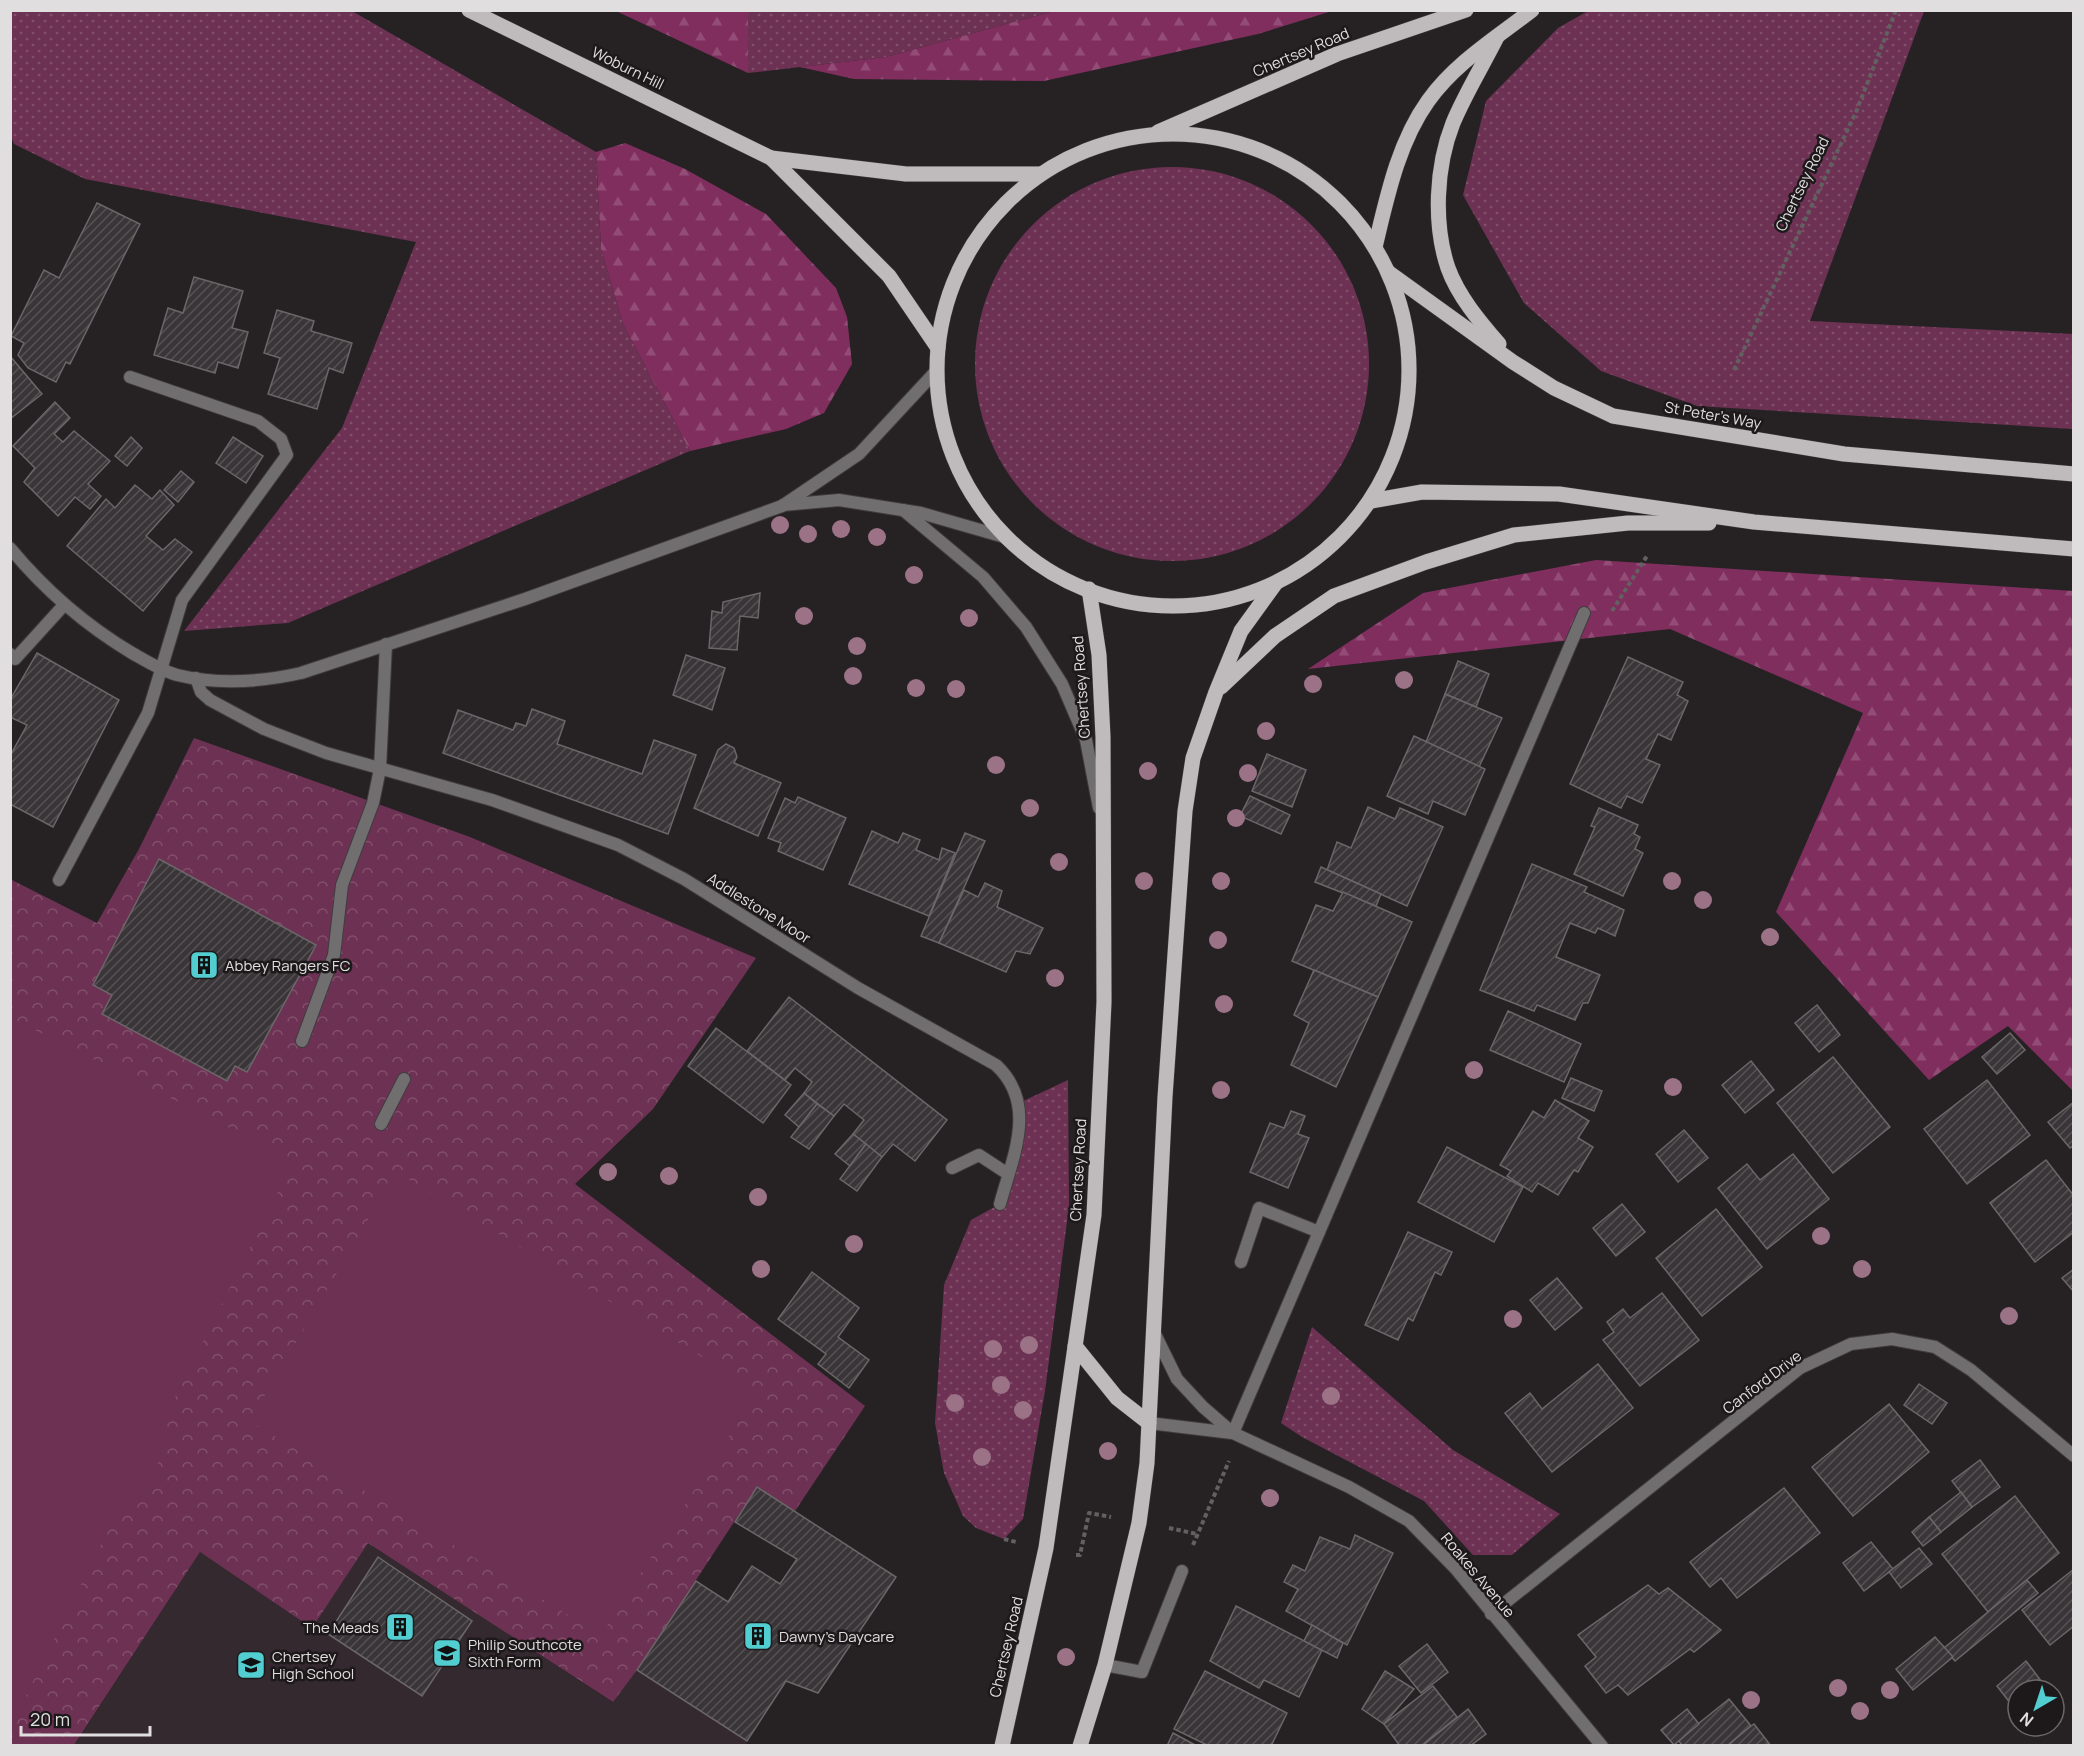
<svg xmlns="http://www.w3.org/2000/svg" width="2084" height="1756" viewBox="0 0 2084 1756" font-family="Manrope,sans-serif">
  <style>
    .built { fill: #34292e }
    .grass { fill: url(#grass-dots) }
    .forest { fill: url(#forest-firs) }
    .park { fill: url(#park-crowns) }
    .pitch { fill: #6d3253 }
    .building { fill: url(#building-hatch); stroke: #6b6668; stroke-width: 1.5 }
    .lines { fill: none; stroke-linecap: round; stroke-linejoin: round }
    .lane-casing { stroke: #403c3e; stroke-width: 14 }
    .street-casing { stroke: #403c3e; stroke-width: 14 }
    .primary-casing { stroke: #403c3e; stroke-width: 16 }
    .path { stroke: #636061; stroke-width: 4; stroke-dasharray: 4.5 3; stroke-linecap: butt }
    .lane { stroke: #716e6f; stroke-width: 12 }
    .street { stroke: #716e6f; stroke-width: 12 }
    .primary { stroke: #bfbabc; stroke-width: 15 }
    .tree { fill: #9b7286 }
    .labels { text-anchor: middle; dominant-baseline: central; stroke-width: 5; stroke-linejoin: round; paint-order: stroke }
    .street-label { font-size: 15px; fill: #e1dedf; stroke: #1d191b }
    .poi-label { font-size: 15px; fill: #e1dedf; stroke: #1d191b; text-anchor: start }
  </style>
  <defs>
    <pattern id="grass-dots" width="8" height="8" patternUnits="userSpaceOnUse" patternTransform="scale(1.5)"><rect width="8" height="8" fill="#6d3253"/><path d="M2 2h.1M6 6h.1" fill="none" stroke="#824f6b" stroke-width="1.8" stroke-linecap="round"/></pattern>
    <pattern id="forest-firs" width="22" height="20" patternUnits="userSpaceOnUse" patternTransform="scale(1.5)"><rect width="22" height="20" fill="#802e5e"/><path d="M5 1l3.5 6h-7zM16 11l3.5 6h-7z" fill="#924c75"/></pattern>
    <pattern id="park-crowns" width="20" height="18" patternUnits="userSpaceOnUse" patternTransform="scale(1.5)"><rect width="20" height="18" fill="#6d3253"/><path d="M2 6a3 3 0 1 1 6 0M12 15a3 3 0 1 1 6 0" fill="none" stroke="#824f6b"/></pattern>
    <pattern id="building-hatch" width="6" height="6" patternUnits="userSpaceOnUse" patternTransform="scale(1.5)"><rect width="6" height="6" fill="#3a3538"/><path d="M-1 1l2-2M0 6l6-6M5 7l2-2" fill="none" stroke="#565254"/></pattern>
  </defs>
  <rect width="100%" height="100%" fill="#262224"/>
  <path class="built" d="M368,1542L612,1702L637,1670L747,1741L745,1746H74L200,1552L312,1627Z"/>
  <g class="grass">
    <path d="M10,11H352L596,152L601,249L623,324L690,451L288,623L184,631L342,428L416,242L85,179L14,144L10,134Z"/>
    <path d="M748,11H1054L886,57L748,73Z"/>
    <path d="M1588,11H1924L1810,321L2073,334V429L1697,406L1601,371L1524,303L1463,195L1486,101L1558,28Z"/>
    <circle cx="1172" cy="364" r="197"/>
    <path d="M1068,1080L1069,1206L1045,1391L1023,1519L1004,1539L976,1528L963,1516L944,1473L935,1423L944,1285L971,1220L1000,1204L1019,1103Z"/>
    <path d="M1312,1327L1453,1450L1560,1514L1512,1555H1473L1424,1501L1302,1437L1281,1423Z"/>
  </g>
  <g class="forest">
    <path d="M616,11H748V73Z"/>
    <path d="M1054,11V10L1332,11L1258,34L1044,81L854,79L800,67L886,57Z"/>
    <path d="M625,143L685,169L766,214L836,288L847,317L852,364L824,413L786,429L690,451L623,324L601,249L596,152Z"/>
    <path d="M1596,560L2073,591V1091L2008,1026L1929,1080L1776,912L1863,713L1670,629L1308,669L1423,593Z"/>
  </g>
  <path class="park" d="M194,738L470,837L756,958L653,1109L575,1184L865,1406L795,1511L757,1487L637,1670L613,1702L368,1543L312,1628L200,1552L74,1745H11L10,879L97,923L139,849Z"/>
  <g class="pitch">
    <path d="M11,1018L294,1160L158,1431L170,1438L137,1506L123,1500L11,1726Z"/>
    <path d="M396,1172L758,1391L601,1635L250,1421Z"/>
  </g>
  <g class="building">
    <path d="M97,203L140,224L70,364L66,362L56,382L28,368L18,355L24,343L11,336L44,270L59,278Z"/>
    <path d="M194,277L243,291L232,328L248,332L238,368L218,362L215,373L154,355L168,308L183,313Z"/>
    <path d="M277,310L314,321L311,331L352,343L343,373L329,368L317,409L268,394L280,358L264,353Z"/>
    <path d="M10,356L42,394L10,419Z"/>
    <path d="M55,402L70,418L54,434L63,442L74,431L110,461L88,484L101,496L90,509L75,497L58,516L24,482L35,468L13,446Z"/>
    <path d="M131,437L142,448L127,466L115,456Z"/>
    <path d="M233,437L263,456L246,483L216,463Z"/>
    <path d="M181,471L194,482L178,502L164,490Z"/>
    <path d="M135,485L152,499L160,490L174,505L146,536L163,550L175,539L192,552L143,611L67,546L106,499L115,508Z"/>
    <path d="M760,593L758,618L740,616L737,650L709,648L712,611L722,613L723,602Z"/>
    <path d="M37,653L119,700L53,827L10,804V756L27,725L10,717V700Z"/>
    <path d="M686,655L725,668L712,710L673,695Z"/>
    <path d="M1628,657L1683,682L1677,695L1688,701L1671,740L1658,734L1646,759L1660,765L1642,803L1627,796L1621,808L1570,784Z"/>
    <path d="M1458,661L1489,674L1476,707L1445,694Z"/>
    <path d="M1445,694L1502,718L1479,767L1426,742Z"/>
    <path d="M532,709L565,721L557,744L642,774L654,740L696,755L668,834L443,753L458,710L513,730L516,723L526,726Z"/>
    <path d="M1414,736L1485,769L1465,815L1433,801L1428,814L1387,796Z"/>
    <path d="M726,744L734,748L737,757L734,763L781,783L758,836L694,808L718,750Z"/>
    <path d="M1267,754L1306,770L1292,807L1252,791Z"/>
    <path d="M1250,796L1290,815L1281,834L1240,816Z"/>
    <path d="M798,797L846,818L823,870L778,851L781,843L768,838L785,798L795,803Z"/>
    <path d="M1368,807L1395,819L1400,808L1443,827L1407,906L1327,870L1337,842L1351,848Z"/>
    <path d="M1599,808L1638,825L1634,834L1640,837L1635,849L1643,853L1623,896L1574,874L1595,827L1591,826Z"/>
    <path d="M872,831L898,843L903,833L920,840L916,850L939,860L942,848L955,853L929,916L849,884Z"/>
    <path d="M965,833L985,841L939,943L921,936Z"/>
    <path d="M159,859L316,945L247,1072L235,1066L227,1081L102,1014L112,995L93,985Z"/>
    <path d="M1532,864L1587,887L1584,892L1624,910L1615,936L1598,928L1595,933L1570,923L1556,957L1600,975L1588,1003H1583L1575,1020L1537,1005L1534,1011L1480,990Z"/>
    <path d="M1321,867L1381,894L1376,906L1315,882Z"/>
    <path d="M985,883L1002,891L997,907L1043,928L1030,954L1016,951L1006,972L939,943L964,890L978,897Z"/>
    <path d="M1343,892L1412,922L1378,997L1292,961L1316,905L1333,911Z"/>
    <path d="M1314,970L1378,997L1336,1087L1291,1065L1309,1023L1294,1015Z"/>
    <path d="M789,997L947,1120L915,1161L893,1144L882,1157L853,1134L864,1120L844,1104L834,1116L804,1093L812,1082L795,1068L785,1080L747,1051Z"/>
    <path d="M1817,1005L1840,1035L1819,1052L1795,1023Z"/>
    <path d="M1508,1011L1581,1044L1564,1082L1490,1050Z"/>
    <path d="M716,1028L791,1085L763,1123L688,1066Z"/>
    <path d="M2010,1033L2025,1050L1997,1074L1982,1057Z"/>
    <path d="M1833,1057L1890,1127L1833,1173L1777,1103Z"/>
    <path d="M1751,1061L1774,1090L1745,1113L1722,1085Z"/>
    <path d="M1571,1078L1602,1091L1594,1111L1562,1098Z"/>
    <path d="M1987,1080L2030,1135L1967,1184L1924,1129Z"/>
    <path d="M804,1093L817,1104L799,1127L785,1115Z"/>
    <path d="M1555,1100L1589,1121L1578,1138L1593,1147L1578,1172L1574,1170L1558,1195L1538,1183L1532,1192L1507,1176L1511,1171L1500,1165L1533,1111L1544,1118Z"/>
    <path d="M2074,1102V1145L2070,1148L2048,1122Z"/>
    <path d="M817,1104L834,1116L809,1149L791,1137Z"/>
    <path d="M1291,1111L1305,1116L1298,1134L1309,1138L1288,1188L1250,1172L1270,1123L1284,1128Z"/>
    <path d="M1684,1130L1708,1158L1678,1182L1656,1154Z"/>
    <path d="M853,1134L866,1144L850,1166L835,1154Z"/>
    <path d="M866,1144L882,1157L857,1191L840,1179Z"/>
    <path d="M1447,1147L1523,1187L1494,1242L1418,1202Z"/>
    <path d="M1793,1154L1829,1199L1767,1249L1718,1188L1747,1164L1760,1180Z"/>
    <path d="M2046,1160L2074,1196V1232L2035,1262L1990,1203Z"/>
    <path d="M1622,1204L1645,1232L1616,1256L1593,1228Z"/>
    <path d="M1716,1209L1762,1267L1702,1316L1656,1258Z"/>
    <path d="M1408,1232L1452,1252L1441,1275L1435,1272L1413,1321L1408,1318L1398,1340L1365,1325Z"/>
    <path d="M2074,1269V1292L2062,1278Z"/>
    <path d="M812,1272L859,1308L838,1337L869,1360L849,1388L818,1364L826,1354L778,1319Z"/>
    <path d="M1557,1278L1582,1308L1555,1330L1530,1300Z"/>
    <path d="M1662,1293L1699,1340L1640,1386L1603,1340L1614,1332L1607,1322L1623,1309L1630,1318Z"/>
    <path d="M1598,1364L1633,1408L1552,1472L1505,1413L1530,1393L1542,1409Z"/>
    <path d="M1919,1384L1947,1403L1932,1424L1904,1405Z"/>
    <path d="M1889,1404L1929,1452L1853,1516L1812,1467Z"/>
    <path d="M1980,1460L2000,1487L1972,1507L1952,1481Z"/>
    <path d="M757,1487L896,1577L818,1693L786,1681L747,1741L637,1670L696,1581L728,1602L752,1566L780,1584L797,1559L735,1522Z"/>
    <path d="M1784,1488L1820,1533L1737,1598L1721,1578L1710,1587L1690,1562Z"/>
    <path d="M1961,1492L1972,1507L1941,1532L1929,1517Z"/>
    <path d="M2015,1496L2059,1553L1988,1612L1942,1554Z"/>
    <path d="M1929,1517L1941,1532L1923,1546L1912,1532Z"/>
    <path d="M1355,1535L1393,1553L1347,1645L1286,1611L1298,1589L1284,1582L1293,1565L1305,1571L1320,1537L1350,1549Z"/>
    <path d="M1871,1542L1893,1569L1864,1591L1843,1563Z"/>
    <path d="M1919,1548L1932,1564L1901,1588L1889,1572Z"/>
    <path d="M378,1557L472,1621L422,1696L328,1634Z"/>
    <path d="M2074,1569V1626L2050,1645L2022,1610Z"/>
    <path d="M2027,1580L2038,1593L1955,1661L1944,1648Z"/>
    <path d="M1648,1585L1659,1594L1668,1588L1721,1630L1694,1652L1690,1649L1628,1695L1618,1685L1606,1693L1585,1666L1596,1657L1578,1635Z"/>
    <path d="M1236,1606L1322,1650L1299,1697L1264,1680L1259,1688L1210,1661Z"/>
    <path d="M1312,1625L1343,1643L1337,1658L1304,1641Z"/>
    <path d="M1935,1637L1953,1657L1913,1690L1896,1669Z"/>
    <path d="M1427,1644L1448,1672L1421,1693L1399,1666Z"/>
    <path d="M2026,1661L2048,1690H2018V1713L1997,1686Z"/>
    <path d="M1205,1671L1287,1713L1271,1746H1209L1174,1729Z"/>
    <path d="M1385,1671L1414,1689L1384,1724L1362,1709Z"/>
    <path d="M1433,1686L1457,1717L1421,1746H1400L1384,1724Z"/>
    <path d="M1729,1699L1751,1726L1727,1746H1683L1678,1740Z"/>
    <path d="M1468,1709L1486,1734L1470,1746H1422Z"/>
    <path d="M1687,1709L1699,1724L1674,1745L1661,1730Z"/>
    <path d="M1754,1724L1771,1746H1727L1751,1726Z"/>
    <path d="M1173,1733L1197,1746H1167Z"/>
  </g>
  <g class="lines">
    <g class="lane-casing">
      <g id="lane">
        <path d="M10,654L15,659L64,605"/>
        <path d="M59,880L148,713L182,600L287,455L281,439L258,421L130,377"/>
        <path d="M302,1041L334,955L342,885L373,803L380,769"/>
        <path d="M381,1124L404,1079"/>
        <path d="M1241,1262L1259,1208L1319,1232"/>
        <path d="M1105,1665L1142,1672L1182,1571"/>
      </g>
    </g>
    <g class="street-casing">
      <g id="street">
        <path d="M783,505L839,500L921,513L1008,538"/>
        <path d="M903,510L983,577L1026,627L1062,684L1086,740L1099,808"/>
        <path d="M10,548C45,590 85,625 132,653C146,661 162,671 177,675C218,685 261,682 301,673L525,599L782,506L859,454L937,370"/>
        <path d="M196,678L201,692L210,700L264,729L326,753L492,800L618,845L684,879L858,988L996,1065C1038,1104 1013,1156 1000,1204"/>
        <path d="M380,769L386,644"/>
        <path d="M952,1168L979,1155L1008,1174"/>
        <path d="M1154,1332L1177,1379L1203,1407L1233,1433L1349,1487L1409,1521L1455,1568L1602,1746"/>
        <path d="M1149,1423L1232,1433"/>
        <path d="M1233,1433L1584,613"/>
        <path d="M1491,1614L1800,1368L1851,1344L1892,1339L1935,1347L1971,1370L2074,1456"/>
      </g>
    </g>
    <g class="primary-casing">
      <g id="primary">
        <path d="M469,10L771,158L889,276L938,348"/>
        <path d="M1497,37C1483,65 1465,94 1453,123C1436,166 1433,224 1448,268C1458,296 1480,322 1499,344"/>
        <path d="M1158,132L1337,54L1466,10"/>
        <circle cx="1173" cy="370" r="236"/>
        <path d="M771,158L906,174H1040"/>
        <path d="M1375,247C1387,197 1398,143 1428,101C1455,63 1496,38 1532,10"/>
        <path d="M1388,272L1513,362L1554,388L1613,416L1844,454L2074,474"/>
        <path d="M1371,501L1422,492L1559,494L1754,522L2074,549"/>
        <path d="M1221,687L1275,636L1334,596L1426,562L1514,535L1628,523H1709"/>
        <path d="M1075,1346L1117,1398L1149,1423"/>
        <path d="M1002,1746L1046,1548L1094,1215L1104,1002L1103,737L1099,655L1089,589"/>
        <path d="M1080,1746L1105,1665L1139,1523L1147,1463L1165,1097L1185,811L1193,758L1216,692L1241,631L1275,584"/>
      </g>
    </g>
    <g class="path">
      <path d="M1734,370L1856,112L1896,10"/>
      <path d="M1612,611L1647,556"/>
      <path d="M1169,1528L1197,1534"/>
      <path d="M1004,1539L1016,1542"/>
      <path d="M1193,1545L1229,1461"/>
      <path d="M1076,1555H1080L1089,1513L1111,1517"/>
    </g>
    <use href="#lane" class="lane"/>
    <use href="#street" class="street"/>
    <use href="#primary" class="primary"/>
  </g>
  <g class="tree">
    <circle cx="780" cy="525" r="9"/>
    <circle cx="841" cy="529" r="9"/>
    <circle cx="808" cy="534" r="9"/>
    <circle cx="877" cy="537" r="9"/>
    <circle cx="914" cy="575" r="9"/>
    <circle cx="804" cy="616" r="9"/>
    <circle cx="969" cy="618" r="9"/>
    <circle cx="857" cy="646" r="9"/>
    <circle cx="853" cy="676" r="9"/>
    <circle cx="1404" cy="680" r="9"/>
    <circle cx="1313" cy="684" r="9"/>
    <circle cx="916" cy="688" r="9"/>
    <circle cx="956" cy="689" r="9"/>
    <circle cx="1266" cy="731" r="9"/>
    <circle cx="996" cy="765" r="9"/>
    <circle cx="1148" cy="771" r="9"/>
    <circle cx="1248" cy="773" r="9"/>
    <circle cx="1030" cy="808" r="9"/>
    <circle cx="1236" cy="818" r="9"/>
    <circle cx="1059" cy="862" r="9"/>
    <circle cx="1144" cy="881" r="9"/>
    <circle cx="1221" cy="881" r="9"/>
    <circle cx="1672" cy="881" r="9"/>
    <circle cx="1703" cy="900" r="9"/>
    <circle cx="1770" cy="937" r="9"/>
    <circle cx="1218" cy="940" r="9"/>
    <circle cx="1055" cy="978" r="9"/>
    <circle cx="1224" cy="1004" r="9"/>
    <circle cx="1474" cy="1070" r="9"/>
    <circle cx="1673" cy="1087" r="9"/>
    <circle cx="1221" cy="1090" r="9"/>
    <circle cx="608" cy="1172" r="9"/>
    <circle cx="669" cy="1176" r="9"/>
    <circle cx="758" cy="1197" r="9"/>
    <circle cx="1821" cy="1236" r="9"/>
    <circle cx="854" cy="1244" r="9"/>
    <circle cx="761" cy="1269" r="9"/>
    <circle cx="1862" cy="1269" r="9"/>
    <circle cx="2009" cy="1316" r="9"/>
    <circle cx="1513" cy="1319" r="9"/>
    <circle cx="1029" cy="1345" r="9"/>
    <circle cx="993" cy="1349" r="9"/>
    <circle cx="1001" cy="1385" r="9"/>
    <circle cx="1331" cy="1396" r="9"/>
    <circle cx="955" cy="1403" r="9"/>
    <circle cx="1023" cy="1410" r="9"/>
    <circle cx="1108" cy="1451" r="9"/>
    <circle cx="982" cy="1457" r="9"/>
    <circle cx="1270" cy="1498" r="9"/>
    <circle cx="1066" cy="1657" r="9"/>
    <circle cx="1838" cy="1688" r="9"/>
    <circle cx="1890" cy="1690" r="9"/>
    <circle cx="1751" cy="1700" r="9"/>
    <circle cx="1860" cy="1711" r="9"/>
  </g>
  <defs>
    <g id="building-square" transform="scale(1.5)"><rect x="-9" y="-9" width="18" height="18" rx="4" fill="#52cdd0" stroke="#1d191b"/><path d="M-4-6H4V6H1V3H-1V6H-4ZM-2.5-4.3h1.7v1.8h-1.7ZM.8-4.3h1.7v1.8H.8ZM-2.5-1h1.7V.8h-1.7ZM.8-1h1.7V.8H.8Z" fill="#111"/></g>
    <g id="school-square" transform="scale(1.5)"><rect x="-9" y="-9" width="18" height="18" rx="4" fill="#52cdd0" stroke="#1d191b"/><path d="M0-5L7-2L0 1L-7-2ZM-4 1L0 2.5L4 1V4Q0 6-4 4Z" fill="#111"/></g>
  </defs>
  <g fill-rule="evenodd">
    <use href="#building-square" x="204" y="965"/>
    <use href="#building-square" x="400" y="1627"/>
    <use href="#building-square" x="758" y="1636"/>
    <use href="#school-square" x="447" y="1653"/>
    <use href="#school-square" x="251" y="1665"/>
  </g>
  <g class="labels">
    <g class="street-label">
      <text transform="translate(1301 52) rotate(-23)">Chertsey Road</text>
      <text transform="translate(628 68) rotate(26)">Woburn Hill</text>
      <text transform="translate(1802 184) rotate(-64)">Chertsey Road</text>
      <text transform="translate(1713 415) rotate(10)">St Peter's Way</text>
      <text transform="translate(1081 687) rotate(-94)">Chertsey Road</text>
      <text transform="translate(759 908) rotate(32)">Addlestone Moor</text>
      <text transform="translate(1078 1170) rotate(-87)">Chertsey Road</text>
      <text transform="translate(1762 1382) rotate(-37)">Canford Drive</text>
      <text transform="translate(1478 1575) rotate(50)">Roakes Avenue</text>
      <text transform="translate(1006 1647) rotate(-77)">Chertsey Road</text>
    </g>
    <g class="poi-label">
      <text x="225" y="965">Abbey Rangers FC</text>
      <text x="379" y="1627" text-anchor="end">The Meads</text>
      <text x="779" y="1636">Dawny's Daycare</text>
      <text x="468" y="1644">Philip Southcote<tspan x="468" dy="17">Sixth Form</tspan></text>
      <text x="272" y="1656">Chertsey<tspan x="272" dy="17">High School</tspan></text>
    </g>
  </g>
  <rect width="2084" height="1756" fill="none" stroke="#e1dedf" stroke-width="24"/>
  <g transform="translate(2036 1708) rotate(219)"><circle r="28" fill="#1d191b" stroke="#6b6869" stroke-width="1.5"/>
  <path d="M0-4.5L10 22L0 15L-10 22Z" fill="#52cdd0"/>
  <text y="-9" font-size="16" font-weight="bold" text-anchor="middle" fill="#e1dedf">N</text>
  </g>
  <path d="M21 1726v9h129v-9" fill="none" stroke="#e1dedf" stroke-width="3"/>
  <text x="30" y="1726" font-size="18" fill="#e1dedf" stroke="#1d191b" stroke-width="4.5" paint-order="stroke">20 m</text>
</svg>
